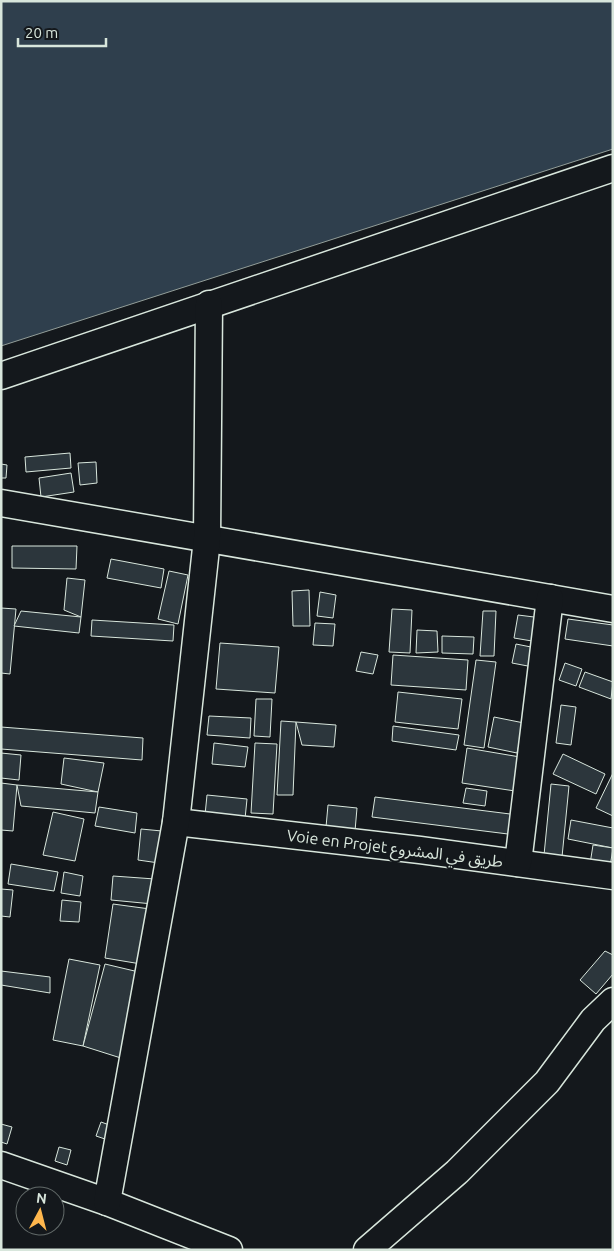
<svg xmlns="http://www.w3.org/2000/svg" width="614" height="1251" viewBox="0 0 614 1251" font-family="Ubuntu,'Noto Sans Arabic',sans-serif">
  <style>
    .water { fill: #2f3f4d; stroke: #939e99 }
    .building { fill: #2c363c; stroke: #d8e6dc }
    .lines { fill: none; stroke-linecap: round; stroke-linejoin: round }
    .minor-casing { stroke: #d8e6dc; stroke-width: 29 }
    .minor { stroke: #14181c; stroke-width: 26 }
    .labels { text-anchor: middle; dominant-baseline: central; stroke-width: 4; stroke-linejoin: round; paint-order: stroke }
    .street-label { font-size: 16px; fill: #d8e6dc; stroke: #14181c }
  </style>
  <rect width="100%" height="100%" fill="#14181c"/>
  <path class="water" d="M1,1H613V149L1,346Z"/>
  <g class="building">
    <path d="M70,453L71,468L26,472L25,457Z"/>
    <path d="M96,462L97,483L80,485L78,463Z"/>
    <path d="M1,464L7,465L6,478H1Z"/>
    <path d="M71,473L74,492L41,497L39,478Z"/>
    <path d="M12,546H77L76,569L12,568Z"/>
    <path d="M111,559L164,569L161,588L107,578Z"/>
    <path d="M169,571L188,575L178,624L158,619Z"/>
    <path d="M67,578L85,580L81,617L64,610Z"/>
    <path d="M309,590L310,626H293L292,591Z"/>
    <path d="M320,592L336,595L333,618L317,616Z"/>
    <path d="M1,608L16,609L10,674L1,673Z"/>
    <path d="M392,609L412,610L410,653L389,652Z"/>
    <path d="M21,611L81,617L79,633L14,626Z"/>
    <path d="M483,611H496L494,656H480Z"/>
    <path d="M518,615L542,618L538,642L514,638Z"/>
    <path d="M568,619L613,625V646L565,639Z"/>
    <path d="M92,620L174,625L173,641L91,636Z"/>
    <path d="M315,623L335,624L333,646L313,645Z"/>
    <path d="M417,630L437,631L438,652L416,653Z"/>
    <path d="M442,636L474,637L473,654L442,653Z"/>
    <path d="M220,643L279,647L275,693L216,689Z"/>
    <path d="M516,644L536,648L533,667L512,663Z"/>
    <path d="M361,652L378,655L373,674L356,671Z"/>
    <path d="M393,655L468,660L466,690L391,685Z"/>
    <path d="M476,660L496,662L484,748L464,745Z"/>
    <path d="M565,663L582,669L576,686L559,680Z"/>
    <path d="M585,672L613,682L611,699L579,687Z"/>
    <path d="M398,692L462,699L458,729L395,722Z"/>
    <path d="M256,699H272L270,737L254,736Z"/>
    <path d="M561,705L576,707L571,745L556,743Z"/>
    <path d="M209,716L251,718L250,738L207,735Z"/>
    <path d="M494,717L524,723L517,753L488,747Z"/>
    <path d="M281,721L296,722L293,795H277Z"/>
    <path d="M296,722L336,725L334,747L302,745Z"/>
    <path d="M393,726L459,735L456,750L392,741Z"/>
    <path d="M1,727L143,738L142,760L1,749Z"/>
    <path d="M214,743L248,747L245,767L212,764Z"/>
    <path d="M255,743L277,744L273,814L251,813Z"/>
    <path d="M467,748L520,757L515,791L462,783Z"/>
    <path d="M1,753L21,755L19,780L1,778Z"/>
    <path d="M563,754L605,774L596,794L553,774Z"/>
    <path d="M64,758L104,763L98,792L61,784Z"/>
    <path d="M613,773V816L596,808Z"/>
    <path d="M1,783L17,785L13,831L1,830Z"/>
    <path d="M551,784L569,786L562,857L544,855Z"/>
    <path d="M17,785L98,792L95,813L21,806Z"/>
    <path d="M466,788L487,791L485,806L463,803Z"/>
    <path d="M207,795L247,799L245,819L205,815Z"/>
    <path d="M375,797L518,815L516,835L372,817Z"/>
    <path d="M328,805L357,808L355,831L326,827Z"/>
    <path d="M99,807L137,813L135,833L95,826Z"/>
    <path d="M53,812L84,819L75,861L43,855Z"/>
    <path d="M571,820L613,828V848L568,839Z"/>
    <path d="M141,829L162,831L159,863L138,860Z"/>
    <path d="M593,845L613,848L610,867L590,864Z"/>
    <path d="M11,864L58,872L54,891L8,884Z"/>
    <path d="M64,872L83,876L80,896L61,893Z"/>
    <path d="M113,876L155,879L153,904L111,900Z"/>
    <path d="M1,889L13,890L10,917L1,916Z"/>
    <path d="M62,900L81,902L79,922L60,921Z"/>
    <path d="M113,904L150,909L141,964L105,958Z"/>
    <path d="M605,951L613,955V974L596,994L580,980Z"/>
    <path d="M69,959L100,965L83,1046L53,1040Z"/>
    <path d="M105,964L143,973L124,1059L83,1046Z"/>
    <path d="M1,971L50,977V993L1,985Z"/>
    <path d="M101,1122L115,1127L111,1141L96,1136Z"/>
    <path d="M1,1124L12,1127L7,1144L1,1142Z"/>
    <path d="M59,1147L71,1150L67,1165L55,1161Z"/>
  </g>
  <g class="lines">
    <g class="minor-casing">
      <g id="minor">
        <path d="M1,376L613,168"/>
        <path d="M1,503L613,609"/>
        <path d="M176,822L420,850L613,876"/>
        <path d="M518,863L550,598"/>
        <path d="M1,1165L107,1202L229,1250"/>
        <path d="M107,1202L176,822L207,539L209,304"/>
        <path d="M367,1250L457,1172L547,1082L593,1020L613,1001"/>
      </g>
    </g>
    <use href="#minor" class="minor"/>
  </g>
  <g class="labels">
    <g class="street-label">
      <text transform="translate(395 848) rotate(7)">Voie en Projet طريق في المشروع</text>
    </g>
  </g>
  <rect width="614" height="1251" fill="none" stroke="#d8e6dc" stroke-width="5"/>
  <g transform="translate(40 1211) rotate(7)"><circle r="24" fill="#14181c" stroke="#626a69"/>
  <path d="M0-4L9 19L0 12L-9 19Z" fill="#ffb74d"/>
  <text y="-8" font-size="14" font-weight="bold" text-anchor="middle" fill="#d8e6dc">N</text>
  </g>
  <path d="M18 38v8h88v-8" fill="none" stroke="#d8e6dc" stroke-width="2.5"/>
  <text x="25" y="38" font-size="15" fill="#d8e6dc" stroke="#14181c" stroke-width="4" paint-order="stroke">20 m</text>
</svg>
